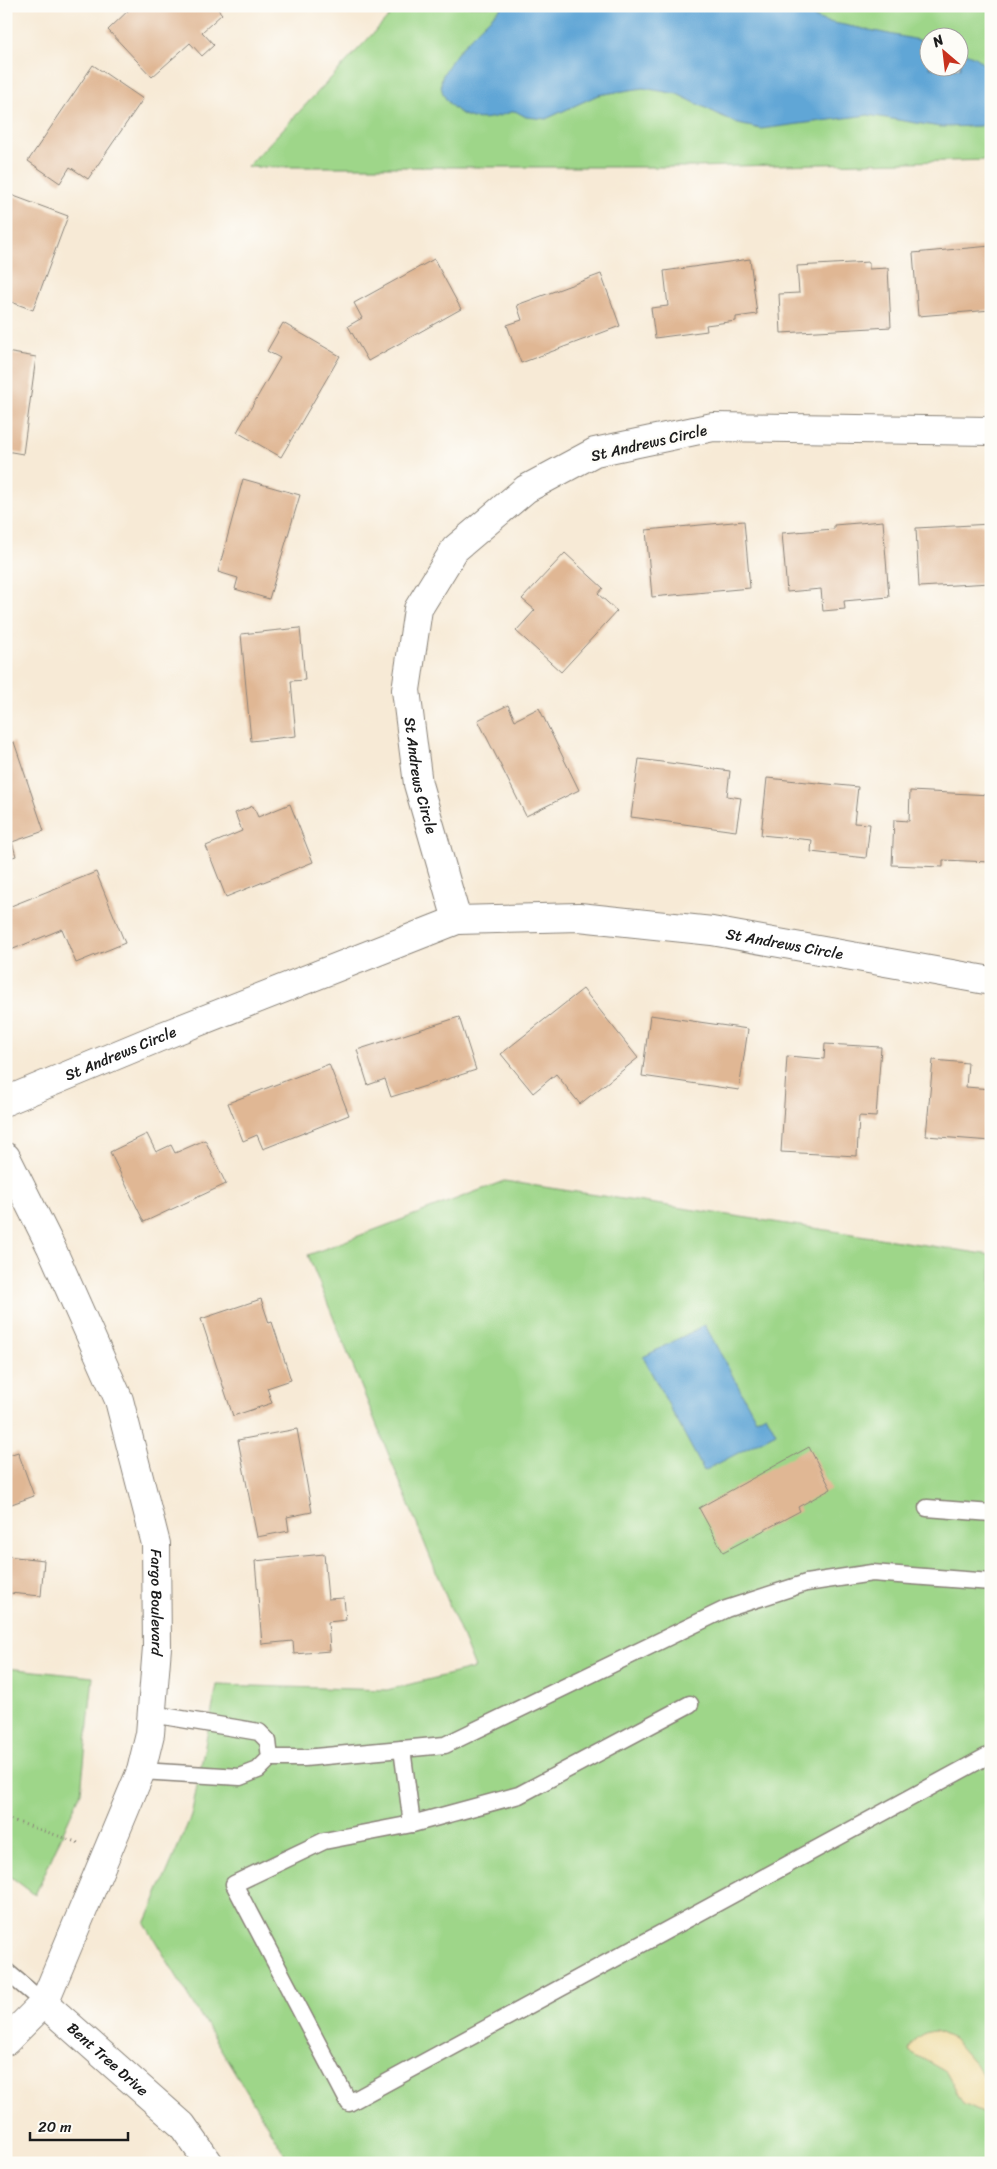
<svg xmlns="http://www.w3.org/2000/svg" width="997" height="2169" viewBox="0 0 997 2169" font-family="Sriracha,sans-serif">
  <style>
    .green { fill: #9ed689; stroke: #5d7952; fill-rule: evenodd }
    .sand { fill: #eeda9e; stroke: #857b5d }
    .water { fill: #60a6d6; stroke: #3e6179 }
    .building { fill: #e0b794 }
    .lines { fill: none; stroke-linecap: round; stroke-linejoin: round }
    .lane-casing { stroke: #8a8379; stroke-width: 19 }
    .street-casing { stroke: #8a8379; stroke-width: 30 }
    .path { stroke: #8a8379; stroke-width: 3; stroke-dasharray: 1 4; stroke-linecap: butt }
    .lane { stroke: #fff; stroke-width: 16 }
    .street { stroke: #fff; stroke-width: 28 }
    .labels { text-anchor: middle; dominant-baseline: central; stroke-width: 4.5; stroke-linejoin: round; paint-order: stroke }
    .street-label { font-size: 15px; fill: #1c1c1c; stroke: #fdfcf7 }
  </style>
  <rect width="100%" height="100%" fill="#fdfcf7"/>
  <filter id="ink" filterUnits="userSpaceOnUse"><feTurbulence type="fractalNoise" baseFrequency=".02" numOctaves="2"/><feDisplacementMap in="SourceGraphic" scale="10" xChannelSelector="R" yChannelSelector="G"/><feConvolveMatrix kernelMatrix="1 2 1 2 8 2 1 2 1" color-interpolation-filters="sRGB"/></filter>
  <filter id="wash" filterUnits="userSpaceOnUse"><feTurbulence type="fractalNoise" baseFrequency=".0096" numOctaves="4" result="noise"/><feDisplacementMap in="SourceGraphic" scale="20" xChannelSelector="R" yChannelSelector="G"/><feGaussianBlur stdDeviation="1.12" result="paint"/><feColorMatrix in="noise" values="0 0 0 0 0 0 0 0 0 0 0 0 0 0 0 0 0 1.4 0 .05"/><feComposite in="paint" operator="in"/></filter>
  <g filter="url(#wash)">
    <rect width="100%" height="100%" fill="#f7ead6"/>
    <g class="green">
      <path d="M399,6H991V160L692,167H247ZM930,38H960V68H930Z"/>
      <path d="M504,1181L991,1255V2163H290L145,1924L191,1816L217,1685L387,1690L475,1668L308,1255Z"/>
      <path d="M6,1668L93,1677L81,1792L35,1895L6,1873Z"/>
    </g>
    <path class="sand" d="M935,2031L953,2039L988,2079L991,2104L985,2114L963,2104L946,2072L909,2051C913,2038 922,2032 935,2031Z"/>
    <g class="water">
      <path d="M503,6H791L824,21L929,42L930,68H960V51L975,57L991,71V119L981,126L940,127L868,115L761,129L738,124L677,94L643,88L598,95L546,119L526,117L515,111C501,115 488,121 473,118C455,115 433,92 444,73C458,47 482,26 503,6Z"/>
      <path d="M705,1325L756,1419L766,1414L776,1433L704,1471L643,1357Z"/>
    </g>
    <g id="blocks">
      <g class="building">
        <path d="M133,6H215L222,14L202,32L214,45L202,56L190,43L152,77L108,30Z"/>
        <path d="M93,65L143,99L88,179L70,167L60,183L28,161Z"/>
        <path d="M11,195L68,216L33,310L6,300V207Z"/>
        <path d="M991,246V310L918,316L913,253Z"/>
        <path d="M434,259L461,309L368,361L348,326L362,318L354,303Z"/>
        <path d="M750,259L757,314L736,317V321L706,325L707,331L655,338L651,308L668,306L664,271Z"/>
        <path d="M869,262V269L888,268L891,327L781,333L779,294L799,293L797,266Z"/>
        <path d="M601,274L620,326L521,363L507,325L522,320L517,305Z"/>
        <path d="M283,323L340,356L281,457L237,432L280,358L267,351Z"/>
        <path d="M6,352L36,357L23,454L6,451Z"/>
        <path d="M243,479L300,495L269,599L235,589L238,578L218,572Z"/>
        <path d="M744,521L750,588L652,597L646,530Z"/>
        <path d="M883,521L889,597L844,601L845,609L823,611L821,589L787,592L782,533L834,529V525Z"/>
        <path d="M991,524V583L919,587L916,528Z"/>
        <path d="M565,553L603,588L598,594L617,611L561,672L516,631L535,610L522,599Z"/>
        <path d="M300,628L305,680L291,681L296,736L251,741L241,634Z"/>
        <path d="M508,705L515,720L539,708L579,790L526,816L478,720Z"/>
        <path d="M14,742L44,831L12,842L16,856L6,859V745Z"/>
        <path d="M639,759L730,771L727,796L741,798L736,831L631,817Z"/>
        <path d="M767,778L858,787L854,823L870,824L866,858L811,852L812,840L761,835Z"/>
        <path d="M910,791L991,795V862L943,860V867L892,865L894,820L909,821Z"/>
        <path d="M290,804L313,862L226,897L206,846L242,831L235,813L253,806L258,817Z"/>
        <path d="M96,872L125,943L76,963L62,929L11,950L6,940V908Z"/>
        <path d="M583,989L638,1058L580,1104L556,1074L533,1093L501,1054Z"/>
        <path d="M650,1015L748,1029L739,1090L642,1076Z"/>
        <path d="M459,1017L476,1070L391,1097L385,1079L368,1085L357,1050Z"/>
        <path d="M825,1044L881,1047L876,1117L859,1116L857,1156L781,1152L787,1056L824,1059Z"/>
        <path d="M933,1060L968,1063L966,1087L991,1089V1141L926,1136Z"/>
        <path d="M329,1064L349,1115L263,1149L257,1135L243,1141L228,1103Z"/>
        <path d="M147,1134L156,1152L171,1145L175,1153L205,1140L226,1184L144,1222L110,1152Z"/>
        <path d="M261,1299L269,1323L272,1322L291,1380L267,1388L272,1403L233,1416L201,1319Z"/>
        <path d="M297,1429L312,1512L287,1517L289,1531L257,1537L238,1440Z"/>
        <path d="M809,1447L831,1489L798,1507L800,1511L723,1552L699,1508Z"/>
        <path d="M18,1452L34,1496L6,1506V1456Z"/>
        <path d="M324,1554L328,1599L344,1598L346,1620L328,1622L330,1651L294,1654L293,1641L262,1644L255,1561Z"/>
        <path d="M6,1556L44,1560L41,1596L10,1593L8,1616Z"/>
      </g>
    </g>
  </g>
  <g filter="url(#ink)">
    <use href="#blocks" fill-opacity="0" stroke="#8a8379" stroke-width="1"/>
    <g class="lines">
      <g class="lane-casing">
        <g id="lane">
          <path d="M927,1508L991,1513"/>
          <path d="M402,1749L412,1824L324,1841L234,1884L349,2103L991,1754"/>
          <path d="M270,1758H304L445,1745L726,1609L806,1583L872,1573L991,1582"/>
          <path d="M141,1771L240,1777L258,1770L270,1758L268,1741L259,1732L152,1714"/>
          <path d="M412,1824L519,1795L690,1704"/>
          <path d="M6,1971L44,2003"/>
        </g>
      </g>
      <g class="street-casing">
        <g id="street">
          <path id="s1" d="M991,431L713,427L595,452L526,489L455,549L418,609L406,690L418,784L457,920L579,917L712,931L991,981"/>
          <path id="s2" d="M6,1101L160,1037L457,920"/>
          <path id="s3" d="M6,1157L51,1247L119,1400L156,1544L157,1647L150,1734L141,1771L44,2003L6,2041"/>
          <path id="s4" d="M44,2003L182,2125L209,2163"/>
        </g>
      </g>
      <path class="path" d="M6,1818L79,1843"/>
      <use href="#lane" class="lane"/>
      <use href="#street" class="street"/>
    </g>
  </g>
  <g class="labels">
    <g class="street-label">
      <text transform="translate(649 443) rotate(-13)">St Andrews Circle</text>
      <text stroke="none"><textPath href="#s1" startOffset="809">St Andrews Circle</textPath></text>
      <text stroke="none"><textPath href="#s1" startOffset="1288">St Andrews Circle</textPath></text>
      <text stroke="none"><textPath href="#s2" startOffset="124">St Andrews Circle</textPath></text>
      <text stroke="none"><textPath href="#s3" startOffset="475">Fargo Boulevard</textPath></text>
      <text stroke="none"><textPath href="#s4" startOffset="85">Bent Tree Drive</textPath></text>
    </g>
  </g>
  <rect width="997" height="2169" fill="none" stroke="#fdfcf7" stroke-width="25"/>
  <g transform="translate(944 52) rotate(332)"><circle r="24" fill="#fdfcf7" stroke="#a3a29f"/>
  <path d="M0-4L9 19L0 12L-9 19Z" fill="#c8321e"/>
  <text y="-8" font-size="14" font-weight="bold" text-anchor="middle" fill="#1c1c1c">N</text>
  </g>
  <path d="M30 2132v8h98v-8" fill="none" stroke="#1c1c1c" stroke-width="2.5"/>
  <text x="38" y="2132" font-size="15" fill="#1c1c1c" stroke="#fdfcf7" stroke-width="4" paint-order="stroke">20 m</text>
</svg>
